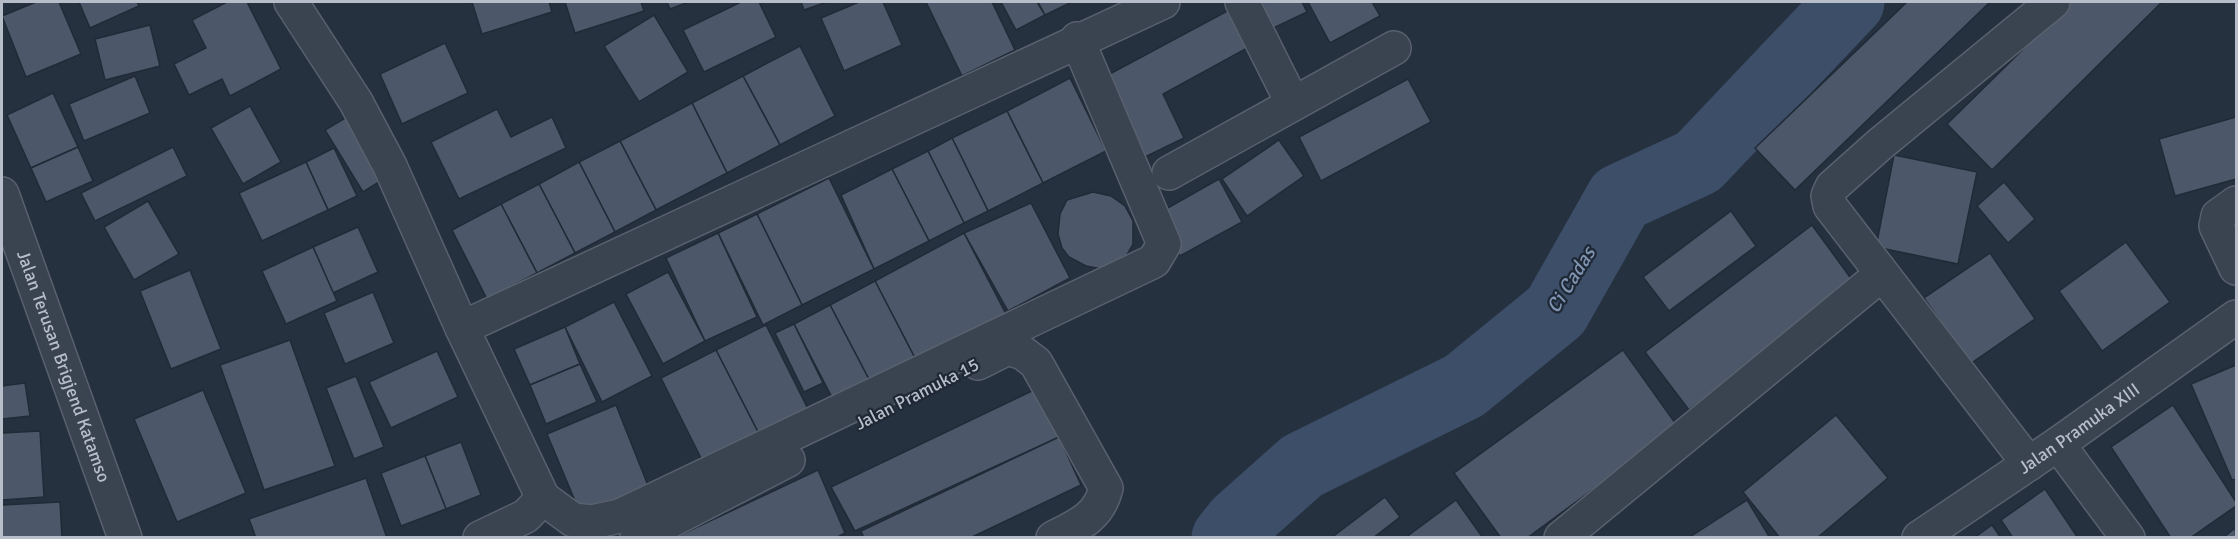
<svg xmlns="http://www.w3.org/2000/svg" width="2238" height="539" viewBox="0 0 2238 539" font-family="Signika,sans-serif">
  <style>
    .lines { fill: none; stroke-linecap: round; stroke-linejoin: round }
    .river { stroke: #3c4e68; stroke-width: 69 }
    .building { fill: #4c5869; stroke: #212a37; stroke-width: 1.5 }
    .minor-casing { stroke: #58616d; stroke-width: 36 }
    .minor { stroke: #3a4350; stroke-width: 33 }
    .labels { text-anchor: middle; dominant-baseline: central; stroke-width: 4.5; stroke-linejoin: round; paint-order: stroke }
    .street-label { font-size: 18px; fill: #b7beca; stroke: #1f2835 }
    .water-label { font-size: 20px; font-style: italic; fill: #7f94b1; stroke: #1f2835 }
  </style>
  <rect width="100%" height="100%" fill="#263140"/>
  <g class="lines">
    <path class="river" d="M1226,538L1238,523L1302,466L1464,386L1556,311L1620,198L1698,162L1850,2"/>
  </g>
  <g class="building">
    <path d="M36,2H59L81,54L26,77L2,16Z"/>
    <path d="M79,2H137L139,6L90,28Z"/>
    <path d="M227,2H247L281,69L230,96L222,79L189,95L174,64L206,48L192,20Z"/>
    <path d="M472,2H549L552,12L482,34Z"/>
    <path d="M565,2H641L644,11L575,33Z"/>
    <path d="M667,2H689L670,9Z"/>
    <path d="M741,2H759L776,37L704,72L683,30Z"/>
    <path d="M801,2H827L804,10Z"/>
    <path d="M859,2H883L902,45L844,71L821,18Z"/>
    <path d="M926,2H992L1015,50L962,76Z"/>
    <path d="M1001,2H1037L1045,15L1016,30Z"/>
    <path d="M1038,2H1072L1045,15Z"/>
    <path d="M1256,2H1302L1307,12L1269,30Z"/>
    <path d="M1308,2H1372L1380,16L1330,43Z"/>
    <path d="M1907,2H1990L1795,190L1755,148Z"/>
    <path d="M2071,2H2162L1992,170L1947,124Z"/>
    <path d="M1231,9L1251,46L1163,94L1184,138L1145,157L1106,76Z"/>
    <path d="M654,15L688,72L639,102L604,46Z"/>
    <path d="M150,25L160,66L105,80L95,39Z"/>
    <path d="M445,43L468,93L402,124L380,74Z"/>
    <path d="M800,46L835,116L780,145L743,76Z"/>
    <path d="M135,76L150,113L84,141L69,104Z"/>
    <path d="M743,76L780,145L727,173L692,103Z"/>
    <path d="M1070,78L1106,151L1043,183L1007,111Z"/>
    <path d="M1408,79L1431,122L1321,181L1299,137Z"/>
    <path d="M53,93L78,147L31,168L7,115Z"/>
    <path d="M692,103L727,173L656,210L620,141Z"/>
    <path d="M250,106L281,162L243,184L211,128Z"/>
    <path d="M497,109L511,137L552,117L566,148L459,199L431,142Z"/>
    <path d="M1007,111L1043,183L988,211L952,138Z"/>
    <path d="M352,114L390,175L363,192L325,130Z"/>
    <path d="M2236,117V179L2175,196L2159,139Z"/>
    <path d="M952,138L988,211L964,223L928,151Z"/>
    <path d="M1279,140L1304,176L1247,216L1222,179Z"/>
    <path d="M620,141L656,210L615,232L579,162Z"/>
    <path d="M78,147L93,181L46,202L31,168Z"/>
    <path d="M173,147L187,176L95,221L81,193Z"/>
    <path d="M334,148L357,196L328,210L306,162Z"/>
    <path d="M928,151L964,223L929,241L892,169Z"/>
    <path d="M1894,155L1977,172L1958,264L1876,247Z"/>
    <path d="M306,162L328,210L262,241L239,193Z"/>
    <path d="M579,162L615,232L575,253L539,184Z"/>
    <path d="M892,169L929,241L874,269L841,195Z"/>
    <path d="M829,178L874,269L802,305L757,214Z"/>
    <path d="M1219,179L1242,222L1180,256L1157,214Z"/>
    <path d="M2004,182L2035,219L2008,243L1977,206Z"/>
    <path d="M539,184L575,253L537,273L501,204Z"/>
    <path d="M1093,192L1111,196L1125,206L1133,221V244L1124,260L1102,269L1086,266L1069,257L1062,248L1058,234L1060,214L1067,200Z"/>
    <path d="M148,201L179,254L134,280L104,227Z"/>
    <path d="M1031,203L1070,278L1008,311L964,233Z"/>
    <path d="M501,204L537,273L487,299L452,230Z"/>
    <path d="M1731,211L1756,246L1669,311L1643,277Z"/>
    <path d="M757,214L802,305L763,325L718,233Z"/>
    <path d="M1812,225L1855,284L1689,410L1645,352Z"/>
    <path d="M358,227L378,272L333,293L313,247Z"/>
    <path d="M718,233L757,317L705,341L666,258Z"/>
    <path d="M964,233L1007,316L918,364L875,281Z"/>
    <path d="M2126,242L2170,302L2102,351L2059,291Z"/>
    <path d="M313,247L337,301L286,324L262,271Z"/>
    <path d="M1990,253L2035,319L1970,364L1924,298Z"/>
    <path d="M190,270L221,349L171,369L140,291Z"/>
    <path d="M668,272L705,341L663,364L626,294Z"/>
    <path d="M875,281L918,364L873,387L830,305Z"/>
    <path d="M373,292L394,343L345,364L324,313Z"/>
    <path d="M614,302L652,376L602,402L565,327Z"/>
    <path d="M830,305L873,387L837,407L794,324Z"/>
    <path d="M794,324L823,383L804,392L775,333Z"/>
    <path d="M766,325L809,411L760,436L716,350Z"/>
    <path d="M565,327L580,364L530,385L514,349Z"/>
    <path d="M290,340L335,466L264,490L220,365Z"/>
    <path d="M716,350L760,436L704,464L661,378Z"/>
    <path d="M1623,350L1678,427L1527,538H1501L1454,473Z"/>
    <path d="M437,351L458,397L391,428L369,382Z"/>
    <path d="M580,364L597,402L546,424L530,385Z"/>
    <path d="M2236,365V479L2232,480L2191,384Z"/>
    <path d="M356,376L384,447L354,459L326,388Z"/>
    <path d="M25,383L30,416L2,419V386Z"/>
    <path d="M1036,389L1059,437L855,531L831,487Z"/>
    <path d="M203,390L246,493L177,522L134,419Z"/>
    <path d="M616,405L651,493L583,520L547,434Z"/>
    <path d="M2173,405L2236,502V506L2190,538H2171L2111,447Z"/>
    <path d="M1836,415L1888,478L1817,538H1780L1743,492Z"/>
    <path d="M40,431L44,497L2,500V433Z"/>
    <path d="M1059,437L1081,485L970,538H864L861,531Z"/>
    <path d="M461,442L481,495L446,509L425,456Z"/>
    <path d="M425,456L446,509L401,526L381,473Z"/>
    <path d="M818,470L845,533L836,538H674Z"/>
    <path d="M366,478L387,538H256L249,519Z"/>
    <path d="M2045,489L2078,538H2013L2001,520Z"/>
    <path d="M1385,497L1400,517L1373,538H1331Z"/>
    <path d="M1456,500L1483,538H1405Z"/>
    <path d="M1747,500L1770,538H1688Z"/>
    <path d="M60,502L62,538H2V505Z"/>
    <path d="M1992,525L2001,538H1974Z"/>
    <path d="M2235,528L2236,538H2223Z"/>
  </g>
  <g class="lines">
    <g class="minor-casing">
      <g id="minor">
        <path d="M291,2L356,102L390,166L462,328L543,498L573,520L592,522L620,516L1154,261L1164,244L1077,39"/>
        <path d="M1242,2L1293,104"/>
        <path d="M1169,173L1394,48"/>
        <path id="s1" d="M2,194L125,538"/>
        <path d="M2236,203L2218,216L2216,226L2236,268"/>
        <path d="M462,328L1163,2"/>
        <path d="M978,363L1008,348L1023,353L1036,363L1106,488C1099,517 1079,525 1053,538"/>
        <path d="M2058,444L2128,538"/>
        <path d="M2029,464L1830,206L1828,196L1832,187L1879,145L2053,2"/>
        <path d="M480,538L526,516L543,498"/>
        <path d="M637,538L788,460"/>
        <path d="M1561,538L1882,274"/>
        <path id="s2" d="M1919,538L2058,444L2236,317"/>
      </g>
    </g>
    <use href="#minor" class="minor"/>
  </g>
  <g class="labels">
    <g class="street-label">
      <text stroke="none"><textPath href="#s1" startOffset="183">Jalan Terusan Brigjend Katamso</textPath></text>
      <text transform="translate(917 394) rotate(-27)">Jalan Pramuka 15</text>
      <text stroke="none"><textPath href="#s2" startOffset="194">Jalan Pramuka XIII</textPath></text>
    </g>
    <g class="water-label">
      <text transform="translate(1571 280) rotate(-58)">Ci Cadas</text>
    </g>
  </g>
  <rect width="2238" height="539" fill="none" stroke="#b7beca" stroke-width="6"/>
</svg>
